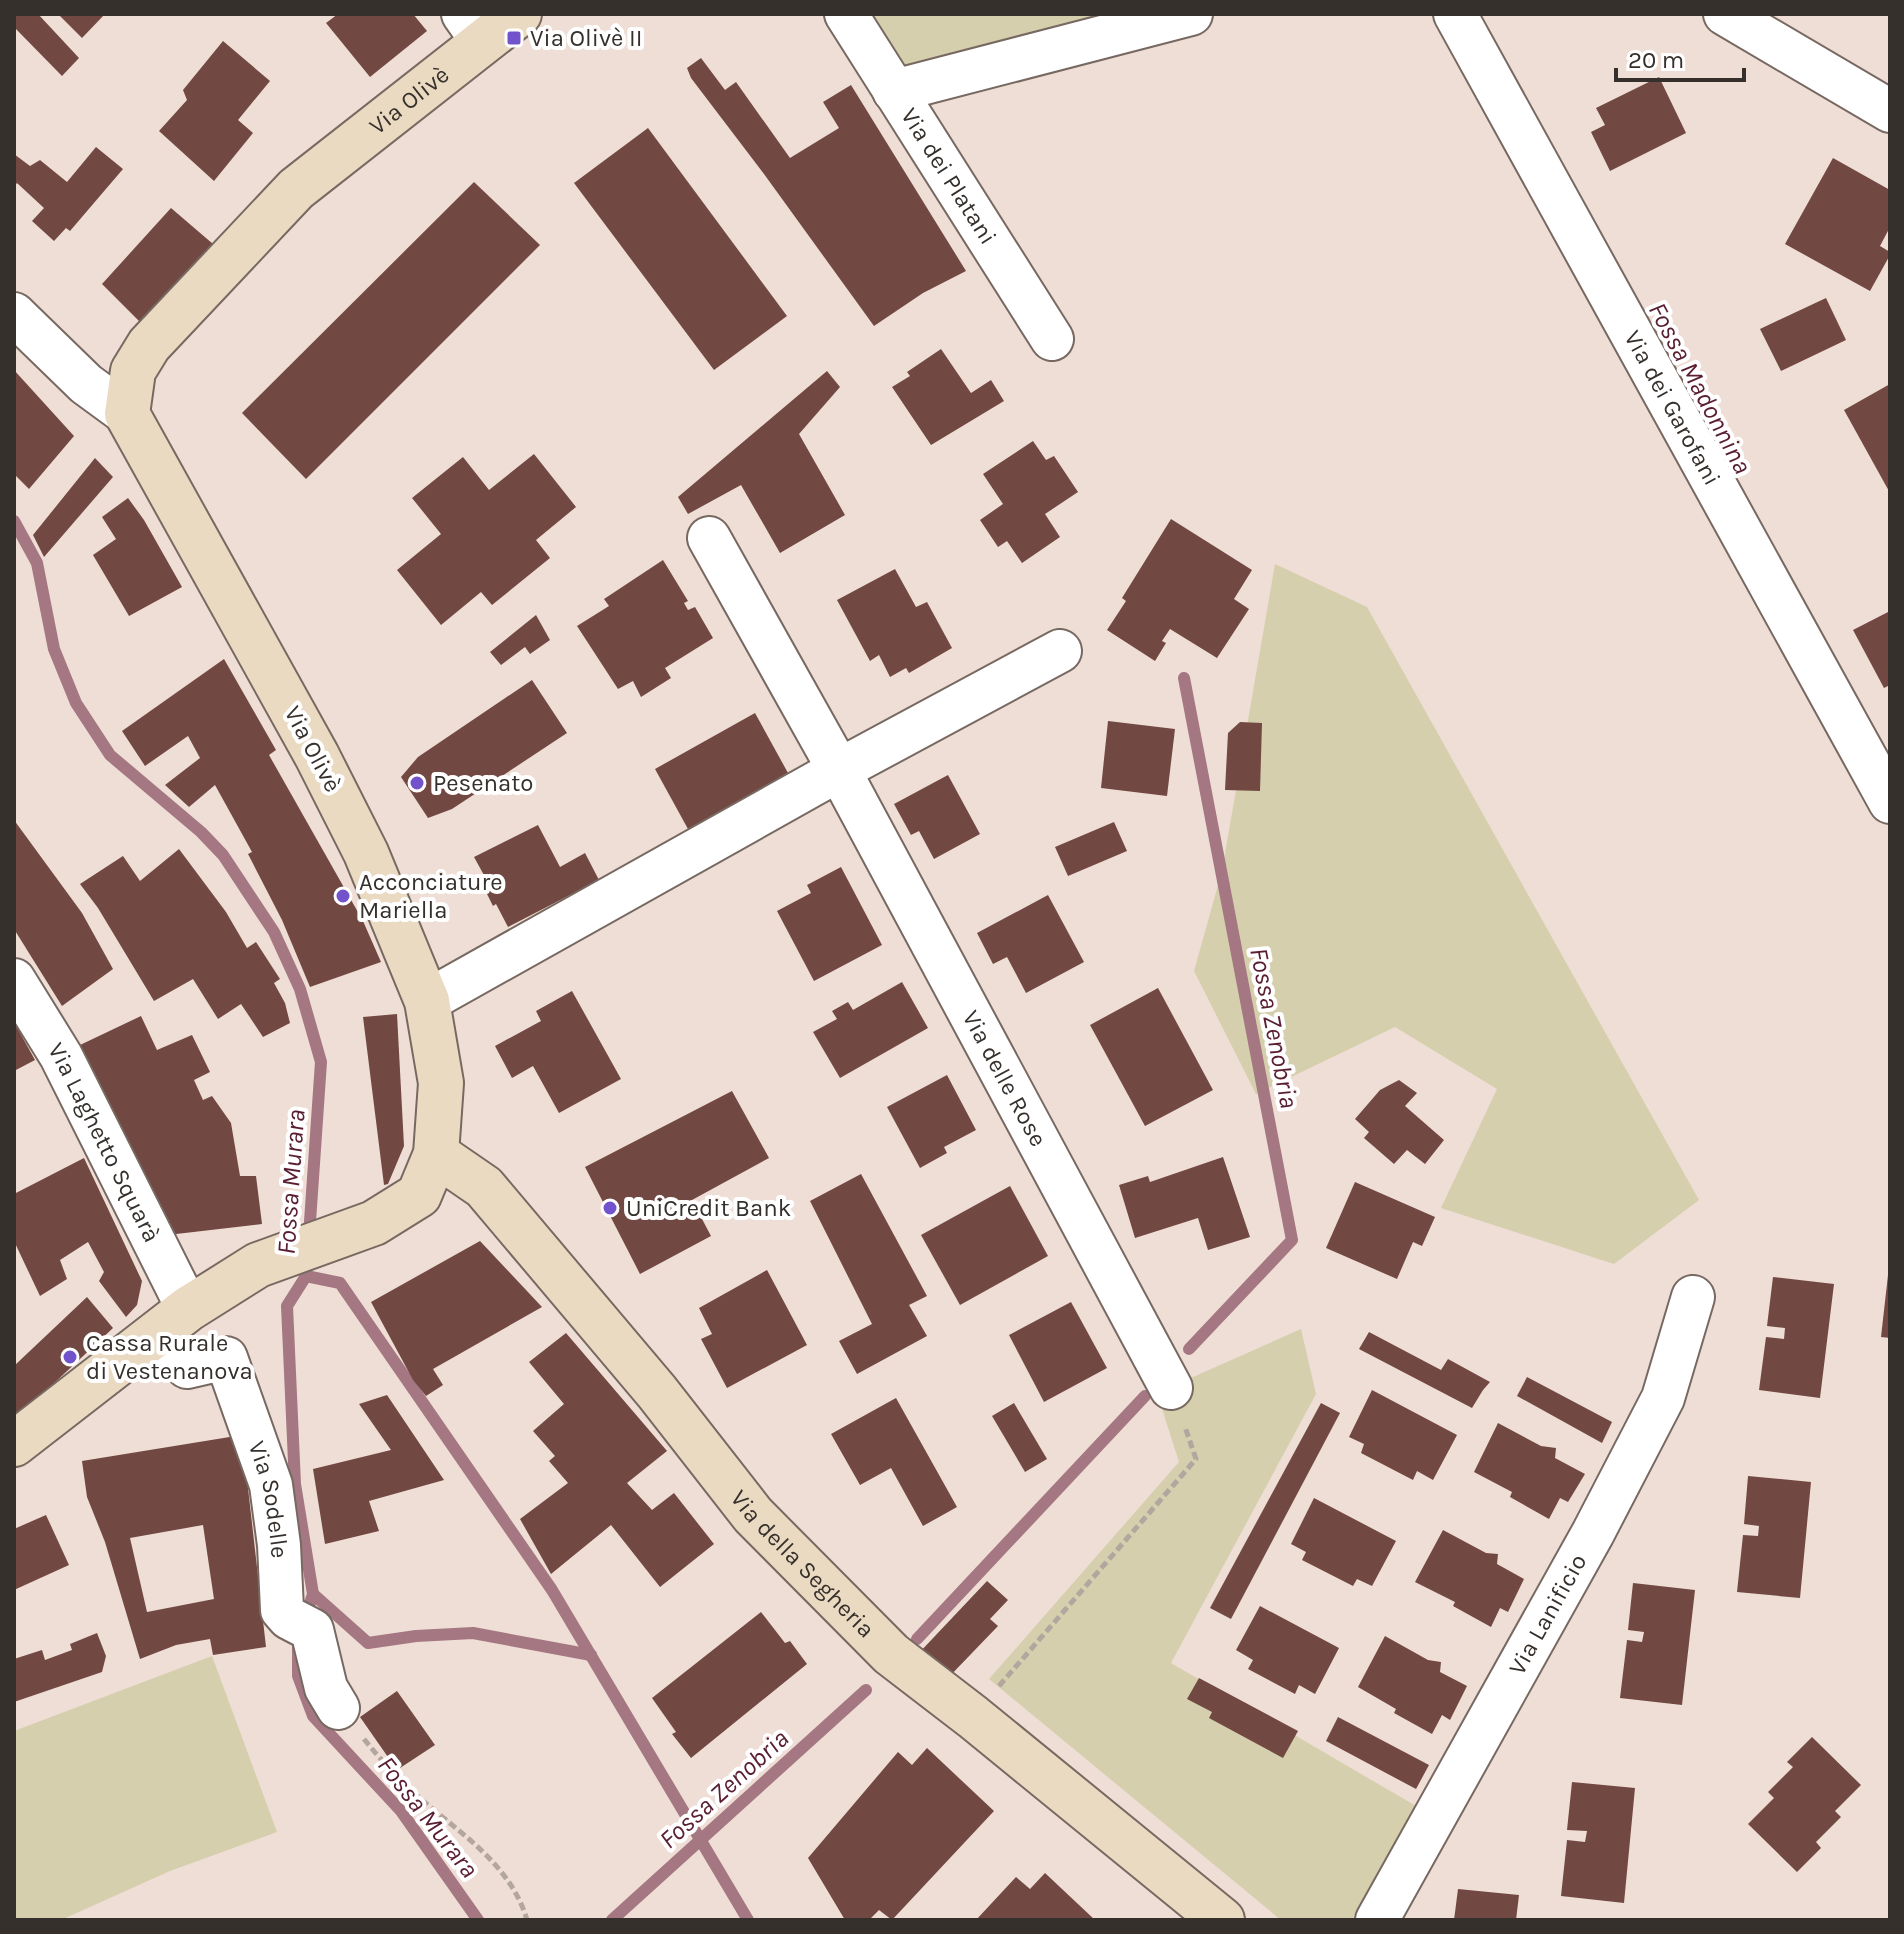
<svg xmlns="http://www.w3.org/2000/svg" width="1904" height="1934" viewBox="0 0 1904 1934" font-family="Karla,sans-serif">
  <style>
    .green { fill: #d5cfad }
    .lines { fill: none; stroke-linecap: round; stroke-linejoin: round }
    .stream { stroke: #a57782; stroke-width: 12 }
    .building { fill: #724843; fill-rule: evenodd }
    .street-casing { stroke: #776961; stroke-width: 46 }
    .secondary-casing { stroke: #776961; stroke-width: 48 }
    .path { stroke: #b3a69f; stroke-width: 5; stroke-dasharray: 8 4; stroke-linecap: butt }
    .street { stroke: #fff; stroke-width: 42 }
    .secondary { stroke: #eadac2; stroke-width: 44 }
    .poi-dot { fill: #7253cc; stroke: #fff; stroke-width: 3 }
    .labels { text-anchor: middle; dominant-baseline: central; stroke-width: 8; stroke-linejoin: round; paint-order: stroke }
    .poi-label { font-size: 24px; fill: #36302c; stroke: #fff; text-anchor: start }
    .street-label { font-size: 24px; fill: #36302c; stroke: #fff }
    .water-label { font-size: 26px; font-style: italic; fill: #591e31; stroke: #fff }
  </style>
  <rect width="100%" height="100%" fill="#efded5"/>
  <g class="green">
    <path d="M864,14H1131L903,78Z"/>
    <path d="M1275,564L1367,607L1699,1200L1614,1264L1441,1208L1497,1089L1395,1027L1256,1094L1194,971L1222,871Z"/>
    <path d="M1301,1329L1316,1394L1171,1663L1416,1806L1352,1920H1281L989,1679L1179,1462L1157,1393Z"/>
    <path d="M212,1656L277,1832L170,1871L61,1920H14V1731Z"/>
  </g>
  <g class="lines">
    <g class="stream">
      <path d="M14,521L37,563L54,649L76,703L110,755L201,832L223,855L274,932L300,989L321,1062L309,1236"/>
      <path d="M1184,678L1292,1240L1189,1349"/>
      <path d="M306,1276L340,1283L552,1590L748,1920"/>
      <path d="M313,1594L368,1643L416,1636L473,1633L591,1655"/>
      <path d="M305,1619L313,1594L295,1484L287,1306L306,1276L307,1258"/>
      <path d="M917,1639L1145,1396"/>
      <path d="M298,1644V1676L313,1716L401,1811L478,1920"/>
      <path d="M612,1920L866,1690"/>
    </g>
  </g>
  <g class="building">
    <path d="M14,14H38L79,58L62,76L14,27Z"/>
    <path d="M58,14H105L82,38Z"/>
    <path d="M338,14H413L427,31L370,77L326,23Z"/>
    <path d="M223,41L270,81L238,120L253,133L214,181L159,131L187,100L183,90Z"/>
    <path d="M701,58L725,90L736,82L790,158L839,128L823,102L851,85L966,271L923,293L874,326L764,174L691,78L687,68Z"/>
    <path d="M1659,77L1686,133L1610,171L1591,132L1605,125L1596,108Z"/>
    <path d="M648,128L787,316L714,370L574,183Z"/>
    <path d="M96,147L123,169L70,231L66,228L54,241L32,221L44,208L17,183L14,187V154L30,166L40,160L67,182Z"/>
    <path d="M1833,158L1890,190V227L1880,246L1890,252V255L1870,291L1785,244Z"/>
    <path d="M474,182L540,245L306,479L242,413Z"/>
    <path d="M171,208L220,250L148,330L102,284Z"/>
    <path d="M1826,298L1846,340L1781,371L1760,329Z"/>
    <path d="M941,349L971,393L991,380L1004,401L931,445L892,387L910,376L907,372Z"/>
    <path d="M14,370L74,436L29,489L14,474Z"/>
    <path d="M827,371L840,387L799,434L845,515L780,553L741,485L688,514L678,497Z"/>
    <path d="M1890,384V493L1844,410Z"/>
    <path d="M1033,441L1046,460L1054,456L1078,492L1045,514L1060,537L1022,563L1007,541L998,547L980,520L1003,504L983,474Z"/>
    <path d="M534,454L576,507L536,540L550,558L492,605L481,592L441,625L397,570L441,534L412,498L463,457L489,490Z"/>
    <path d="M95,458L113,477L44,557L33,535Z"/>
    <path d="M128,498L144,520L182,587L129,616L93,555L116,539L102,517Z"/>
    <path d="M1171,519L1252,570L1234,599L1249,609L1217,658L1170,629L1162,641L1166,643L1155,661L1107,630L1126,601L1122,598Z"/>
    <path d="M663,560L688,601L684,603L688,610L695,607L713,638L665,668L671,678L641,697L633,681L618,689L577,626L609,606L604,599Z"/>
    <path d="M895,569L916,607L927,602L952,648L909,673L906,668L890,677L879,655L870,661L837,600Z"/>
    <path d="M1890,611V685L1884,688L1853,630Z"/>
    <path d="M536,615L550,640L530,654L525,647L501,665L490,652Z"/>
    <path d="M224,659L276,750L269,755L363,921L381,962L310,987L282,920L248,854L252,852L215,785L189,807L165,785L200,758L188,736L145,766L122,731Z"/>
    <path d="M532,680L567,733L452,809L428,818L401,777L418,757Z"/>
    <path d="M755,713L788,773L688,829L655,769Z"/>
    <path d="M1108,721L1175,729L1167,796L1101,788Z"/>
    <path d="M1240,722L1262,723L1260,791L1225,790L1228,733Z"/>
    <path d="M948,775L980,834L934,859L919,831L911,835L894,804Z"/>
    <path d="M14,820L82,913L113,969L62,1006L14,929Z"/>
    <path d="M1114,822L1127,851L1068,876L1055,847Z"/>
    <path d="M538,825L560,867L585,853L599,880L508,927L496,904L493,906L480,880L485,877L474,857Z"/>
    <path d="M179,849L226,912L247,948L256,942L280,979L274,983L285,1003L290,1023L263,1037L241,1004L218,1019L193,979L154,1001L98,908L80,884L123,856L140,881Z"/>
    <path d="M841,867L882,945L814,981L777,911L811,893L807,885Z"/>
    <path d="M1048,895L1084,962L1026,993L1007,957L993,964L977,933Z"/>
    <path d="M902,982L928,1028L840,1078L813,1032L837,1019L832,1011L848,1002L853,1010Z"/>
    <path d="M1158,988L1213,1090L1145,1126L1090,1025Z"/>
    <path d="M572,991L621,1079L559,1113L533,1066L512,1078L495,1046L541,1021L536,1011Z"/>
    <path d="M397,1014L404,1146L388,1184L384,1185L363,1017Z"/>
    <path d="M141,1016L157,1050L192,1035L210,1072L194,1080L203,1100L212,1096L231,1123L240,1176H256L262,1224L159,1236L138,1170L80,1045Z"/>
    <path d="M14,1022L35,1060L14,1071Z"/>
    <path d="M947,1075L976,1130L944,1147L947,1153L920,1168L887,1107Z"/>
    <path d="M1399,1080L1417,1093L1405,1106L1444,1140L1425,1164L1407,1150L1394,1164L1364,1138L1369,1132L1355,1119L1380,1090Z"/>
    <path d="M732,1091L769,1158L692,1200L711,1236L640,1274L585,1167Z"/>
    <path d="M1223,1157L1250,1237L1208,1250L1198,1218L1135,1238L1119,1185L1148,1176L1150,1182Z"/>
    <path d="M84,1158L142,1281L137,1305L126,1317L99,1281L104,1272L88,1242L60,1260L67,1279L40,1296L14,1241V1194Z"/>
    <path d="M861,1174L927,1296L909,1305L927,1336L857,1374L839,1341L872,1324L810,1201Z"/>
    <path d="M1355,1182L1435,1217L1422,1246L1413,1242L1397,1279L1326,1248Z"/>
    <path d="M1010,1186L1048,1256L960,1305L921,1235Z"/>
    <path d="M480,1241L542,1307L433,1369L443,1385L426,1396L413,1380L371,1302Z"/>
    <path d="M767,1270L807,1345L727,1388L701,1339L712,1334L699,1308Z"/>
    <path d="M1888,1275H1890V1338L1881,1337Z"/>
    <path d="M1773,1277L1834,1284L1820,1398L1759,1390L1766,1337L1784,1339L1785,1328L1767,1326Z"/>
    <path d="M87,1297L113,1328L18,1417L14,1413V1366Z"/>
    <path d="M1071,1302L1107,1368L1044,1402L1009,1335Z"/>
    <path d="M1369,1332L1441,1370L1448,1359L1490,1382L1483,1390L1472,1408L1359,1349Z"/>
    <path d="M566,1333L667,1451L627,1483L652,1510L674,1493L714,1544L660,1587L611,1525L551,1574L520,1519L568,1483L549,1461L555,1456L533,1431L564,1404L529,1362Z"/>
    <path d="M1527,1377L1612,1422L1602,1443L1517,1396Z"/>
    <path d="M1372,1390L1457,1435L1433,1480L1417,1471L1413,1480L1361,1453L1364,1444L1349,1437Z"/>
    <path d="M387,1395L444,1480L369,1501L379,1531L325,1544L313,1469L391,1450L359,1404Z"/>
    <path d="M896,1398L957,1507L923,1526L891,1468L860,1485L831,1434Z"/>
    <path d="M1014,1403L1047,1459L1025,1472L992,1416Z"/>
    <path d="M1321,1403L1340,1413L1231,1619L1210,1608Z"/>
    <path d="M1498,1423L1541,1446L1556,1448L1555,1458L1585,1474L1568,1502L1560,1498L1549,1519L1510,1497L1512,1492L1474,1472Z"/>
    <path d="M242,1435L266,1647L213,1655L210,1639L176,1645L140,1659L105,1542L87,1497L82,1461ZM203,1525L214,1599L147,1612L130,1538Z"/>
    <path d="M1748,1476L1811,1482L1800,1598L1737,1592L1743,1535L1758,1536L1759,1526L1744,1524Z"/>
    <path d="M1314,1498L1396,1541L1372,1586L1357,1579L1353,1586L1302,1560L1306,1552L1291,1544Z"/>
    <path d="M46,1515L69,1565L14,1590V1529Z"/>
    <path d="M1443,1530L1486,1553L1498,1554L1497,1564L1524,1579L1508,1612L1500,1608L1491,1627L1453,1606L1455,1602L1415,1582Z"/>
    <path d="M987,1581L1008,1600L990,1619L998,1626L946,1680L918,1654Z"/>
    <path d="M1633,1583L1695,1590L1682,1705L1620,1698L1627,1640L1642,1642L1644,1632L1628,1630Z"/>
    <path d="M1260,1606L1339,1648L1315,1694L1299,1685L1295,1694L1248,1669L1253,1660L1236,1650Z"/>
    <path d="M761,1612L785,1643L790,1641L807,1664L691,1758L672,1734L676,1732L652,1698Z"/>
    <path d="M97,1633L106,1656L102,1672L14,1702V1659L42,1650L45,1660L72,1650L70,1644Z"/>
    <path d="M1385,1636L1428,1660L1441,1662L1440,1672L1467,1686L1450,1720L1442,1715L1432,1734L1394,1713L1396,1709L1358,1687Z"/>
    <path d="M1199,1678L1298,1731L1283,1758L1209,1718L1212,1712L1187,1699Z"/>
    <path d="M397,1691L435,1745L397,1770L360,1717Z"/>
    <path d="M1338,1717L1429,1765L1416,1789L1326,1741Z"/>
    <path d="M1812,1737L1861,1785L1835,1811L1841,1817L1816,1842L1821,1848L1797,1872L1748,1824L1774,1798L1768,1792L1793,1767L1787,1762Z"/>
    <path d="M927,1748L994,1811L892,1920L879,1910L869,1920H845L808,1858L898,1752L912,1765Z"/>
    <path d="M1572,1782L1635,1788L1624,1903L1561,1896L1567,1840L1585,1842L1587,1831L1567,1830Z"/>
    <path d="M1045,1873L1095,1920H976L1016,1877L1030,1889Z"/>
    <path d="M1458,1889L1519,1895L1516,1920H1454Z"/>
  </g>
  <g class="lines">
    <g class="street-casing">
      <g id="street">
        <path d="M463,14L482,41"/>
        <path id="s1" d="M846,14L1052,339"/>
        <path id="s2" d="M1455,14L1890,802"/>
        <path d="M1725,14L1890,111"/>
        <path d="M894,91L1191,14"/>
        <path d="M14,314L86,384L127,414"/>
        <path id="s3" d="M709,538L839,770L1171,1388"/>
        <path id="s4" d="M14,980L61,1056L188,1309"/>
        <path d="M427,1001L839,770L1060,651"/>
        <path id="s5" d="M158,1335L187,1367L226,1358L271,1485L279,1545L282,1610L289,1618L312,1630L326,1688L338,1708"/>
        <path id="s6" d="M1377,1920L1593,1533L1663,1398L1693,1297"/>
      </g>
    </g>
    <g class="secondary-casing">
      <g id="secondary">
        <path id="s7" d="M436,1154L484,1187L657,1392L753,1515L891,1654L973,1717L1222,1920"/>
        <path id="s8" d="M14,1444L188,1309L258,1265L374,1223L419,1195L436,1154L441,1083L427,1001L366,853L317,756L127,414L133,371L149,345L296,189L519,14"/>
      </g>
    </g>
    <g class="path">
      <path d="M999,1686L1196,1459L1185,1427"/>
      <path d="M364,1739C379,1758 396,1776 414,1793C456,1831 510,1862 527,1920"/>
    </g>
    <use href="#street" class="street"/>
    <use href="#secondary" class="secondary"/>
  </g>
  <g class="poi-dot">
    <rect x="506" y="30" width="16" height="16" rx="4"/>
    <circle cx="417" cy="783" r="8"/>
    <circle cx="343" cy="896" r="8"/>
    <circle cx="610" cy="1208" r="8"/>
    <circle cx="70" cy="1357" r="8"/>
  </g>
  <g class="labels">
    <g class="poi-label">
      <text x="530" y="38">Via Olivè II</text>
      <text x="433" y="783">Pesenato</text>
      <text x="359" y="882">Acconciature<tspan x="359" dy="28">Mariella</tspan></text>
      <text x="626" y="1208">UniCredit Bank</text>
      <text x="86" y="1343">Cassa Rurale<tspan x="86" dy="28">di Vestenanova</tspan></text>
    </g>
    <g class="street-label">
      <text stroke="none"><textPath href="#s8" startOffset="1770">Via Olivè</textPath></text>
      <text stroke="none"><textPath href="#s1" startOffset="192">Via dei Platani</textPath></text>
      <text stroke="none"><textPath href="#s2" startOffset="450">Via dei Garofani</textPath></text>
      <text transform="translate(313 749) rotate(62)">Via Olivè</text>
      <text stroke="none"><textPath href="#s3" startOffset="616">Via delle Rose</textPath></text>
      <text stroke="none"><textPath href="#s4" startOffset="186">Via Laghetto Squarà</textPath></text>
      <text stroke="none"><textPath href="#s5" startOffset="232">Via Sodelle</textPath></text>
      <text stroke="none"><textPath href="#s7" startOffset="552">Via della Segheria</textPath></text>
      <text stroke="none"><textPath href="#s6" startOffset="350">Via Lanificio</textPath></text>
    </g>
    <g class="water-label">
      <text transform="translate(1700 388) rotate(62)">Fossa Madonnina</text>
      <text transform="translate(1274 1028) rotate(79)">Fossa Zenobria</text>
      <text transform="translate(291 1182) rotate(-86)">Fossa Murara</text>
      <text transform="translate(724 1789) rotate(-42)">Fossa Zenobria</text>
      <text transform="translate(428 1817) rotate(52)">Fossa Murara</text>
    </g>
  </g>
  <rect width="1904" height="1934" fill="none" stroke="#36302c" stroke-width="32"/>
  <path d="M1616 68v12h128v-12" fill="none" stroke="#36302c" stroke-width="4"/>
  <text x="1628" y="68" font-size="24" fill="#36302c" stroke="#ffffff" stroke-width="6" paint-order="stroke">20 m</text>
</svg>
